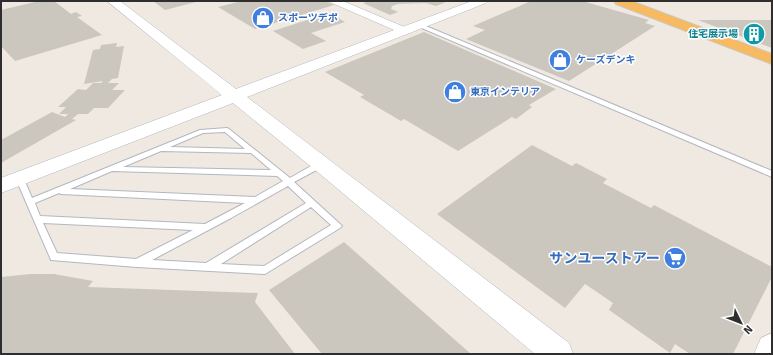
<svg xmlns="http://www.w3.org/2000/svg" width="773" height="355" viewBox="0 0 773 355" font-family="'Fira Sans','Noto Sans JP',sans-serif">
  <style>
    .building { fill: #cbc7bf }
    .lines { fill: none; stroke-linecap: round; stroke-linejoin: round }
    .service-casing { stroke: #b4b7c1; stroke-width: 2 }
    .minor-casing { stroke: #b4b7c1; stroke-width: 1 }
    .tertiary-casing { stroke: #b4b7c1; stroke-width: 1 }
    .trunk-casing { stroke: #c9c9c9; stroke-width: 2 }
    .service { fill: #fff; fill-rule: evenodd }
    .minor { fill: #fff; fill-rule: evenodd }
    .tertiary { fill: #fff; fill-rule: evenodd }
    .trunk { fill: #f8ba60; fill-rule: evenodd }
    .labels { text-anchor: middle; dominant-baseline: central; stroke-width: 3; stroke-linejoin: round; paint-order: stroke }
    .far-shop-label { font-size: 10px; font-weight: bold; fill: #366cbe; stroke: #fff; text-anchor: start }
    .far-culture-label { font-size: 10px; font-weight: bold; fill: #0d838f; stroke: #fff; text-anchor: end }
    .near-shop-label { font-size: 14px; font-weight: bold; fill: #366cbe; stroke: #fff; text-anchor: end }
  </style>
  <rect width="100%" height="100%" fill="#efe9e1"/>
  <g class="building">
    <path d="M39,1H54L71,14L76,12L82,16L77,17L102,35L15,61L1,46V10Z"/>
    <path d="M153,1H196V2L165,10Z"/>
    <path d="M242,1H326L334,5L255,29L218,7Z"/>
    <path d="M369,1H449L436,6L426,3L398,4L392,6L391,9L398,12L390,15L363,3Z"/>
    <path d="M531,1H582L649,20L645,23L655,26L569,81L466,39L485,30L473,26Z"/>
    <path d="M329,13L345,22L311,33L326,41L303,49L273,31Z"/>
    <path d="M698,20H772V48Z"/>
    <path d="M424,32L556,89L529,105L532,107L516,119L512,117L458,151L404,119L401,121L360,97L364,95L325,72Z"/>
    <path d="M117,43L116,47L124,46L118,78L112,79L108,83H119L112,90H125L108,108H94L88,114H78L72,119L76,120L1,163V140L52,112L65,117L68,114H59L66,107H58L78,89L86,90L93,83H101L103,81L84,84L93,50L100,49L101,45Z"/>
    <path d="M532,145L572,166L576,163L607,179L603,183L651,208L654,205L772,267V277L733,354H690L675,344L670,353L609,310L613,303L585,284L565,308L437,214Z"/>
    <path d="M344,242L471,354H322L269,290Z"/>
    <path d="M31,274H54L93,281L88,287L258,293L255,302L295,354H1V277Z"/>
  </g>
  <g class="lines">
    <g class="service-casing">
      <g id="service">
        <path d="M417,24H421L772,171V177L417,26Z"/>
        <path d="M227,128L229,129L290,178L318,162H324L325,164L324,166L294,182L340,224L342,226L340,228L265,274L137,267L51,260L16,179L17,177H23L32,198L200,130ZM225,132L245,149L170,147L203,133ZM161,151L251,153L271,170L123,167ZM112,171L277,176L283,181L255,197L70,189ZM288,186L306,203L206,263L152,260L231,218ZM59,193L61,194L245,203L205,224L40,216L35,203ZM311,207L331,225L264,266L221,264ZM43,223L193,230L136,259L57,253Z"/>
      </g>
    </g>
    <g class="minor-casing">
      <path id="minor" d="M330,1H343L409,29L410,31L409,33H401L332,3Z"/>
    </g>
    <g class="tertiary-casing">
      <g id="tertiary">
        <path d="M107,1H120L236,89L472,1H488L486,3L247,97L569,343L573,354H535L314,169L233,103L1,193V178L222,95Z"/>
        <path d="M772,333V354H754L761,338Z"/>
      </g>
    </g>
    <g class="trunk-casing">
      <path id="trunk" d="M614,1H631L772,54V64L616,4Z"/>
    </g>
    <use href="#service" class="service"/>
    <use href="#minor" class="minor"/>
    <use href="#tertiary" class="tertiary"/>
    <use href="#trunk" class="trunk"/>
  </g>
  <defs>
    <g id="shop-disc" transform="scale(1.15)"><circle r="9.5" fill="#3f7fe0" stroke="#fff"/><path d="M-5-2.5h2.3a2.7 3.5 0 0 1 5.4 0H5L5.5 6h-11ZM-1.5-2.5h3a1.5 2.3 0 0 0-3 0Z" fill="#fff"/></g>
    <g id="building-disc" transform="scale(1.15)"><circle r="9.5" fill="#0f9aa8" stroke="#fff"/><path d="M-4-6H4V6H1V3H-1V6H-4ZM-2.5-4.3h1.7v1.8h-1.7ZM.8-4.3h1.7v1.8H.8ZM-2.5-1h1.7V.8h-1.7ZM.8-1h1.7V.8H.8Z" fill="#fff"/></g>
    <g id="supermarket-disc" transform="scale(1.15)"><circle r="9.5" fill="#3f7fe0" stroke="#fff"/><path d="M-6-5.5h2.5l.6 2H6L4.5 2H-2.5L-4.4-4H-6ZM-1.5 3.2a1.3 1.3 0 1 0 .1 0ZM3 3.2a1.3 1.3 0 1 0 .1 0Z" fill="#fff"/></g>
  </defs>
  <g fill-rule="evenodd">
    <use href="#shop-disc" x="263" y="18"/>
    <use href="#building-disc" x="754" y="34"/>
    <use href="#shop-disc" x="560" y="60"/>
    <use href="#shop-disc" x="455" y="92"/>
    <use href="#supermarket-disc" x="675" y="258"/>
  </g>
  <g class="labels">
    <g class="far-shop-label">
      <text x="278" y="18">スポーツデポ</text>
      <text x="576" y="60">ケーズデンキ</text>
      <text x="470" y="92">東京インテリア</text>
    </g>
    <g class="far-culture-label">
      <text x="738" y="34">住宅展示場</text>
    </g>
    <g class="near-shop-label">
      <text x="660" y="258">サンユーストアー</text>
    </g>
  </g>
  <rect width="773" height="355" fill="none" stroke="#2e2e2e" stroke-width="4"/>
  <g transform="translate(741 323) rotate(133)" stroke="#ffffff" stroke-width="3" paint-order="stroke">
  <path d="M0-3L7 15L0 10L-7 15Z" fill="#2e2e2e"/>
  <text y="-6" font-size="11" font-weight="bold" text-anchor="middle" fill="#2e2e2e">N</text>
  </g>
</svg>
